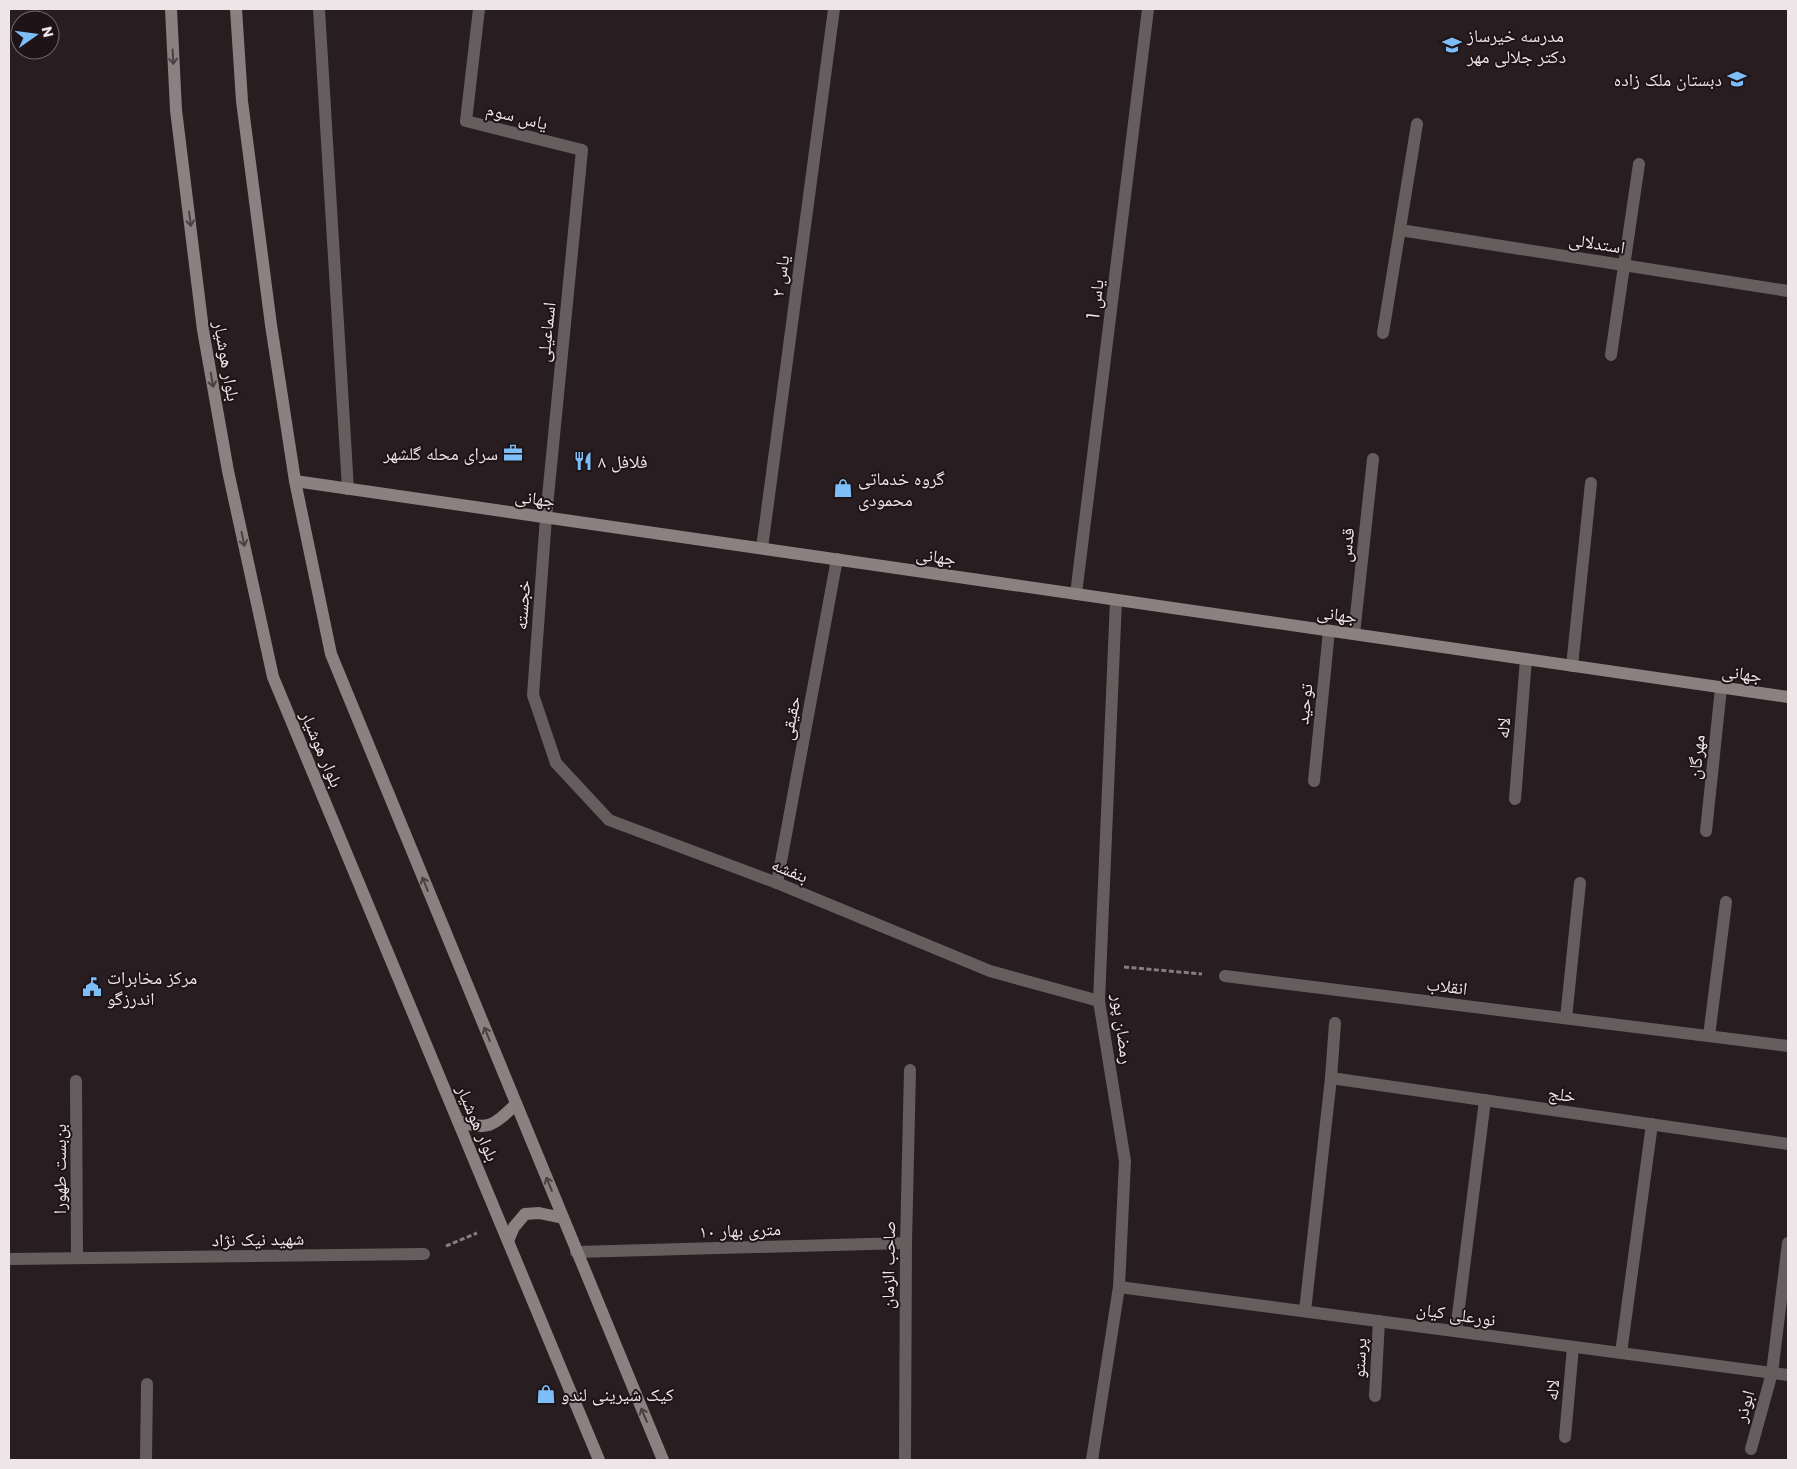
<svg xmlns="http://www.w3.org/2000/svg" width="1797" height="1469" viewBox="0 0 1797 1469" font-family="Poppins,'Noto Naskh Arabic',sans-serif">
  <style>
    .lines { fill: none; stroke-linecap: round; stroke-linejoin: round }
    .path { stroke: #887e80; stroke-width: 3; stroke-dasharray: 5 2.5; stroke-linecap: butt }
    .lane { stroke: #655e5e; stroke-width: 12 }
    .street { stroke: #655e5e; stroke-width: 12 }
    .secondary { stroke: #8c8181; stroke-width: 12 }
    .oneway { stroke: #4a4041 }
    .labels { text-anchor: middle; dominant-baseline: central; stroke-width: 4; stroke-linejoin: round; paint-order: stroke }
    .poi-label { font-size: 18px; fill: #ede5e7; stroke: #1e1417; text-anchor: start }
    .street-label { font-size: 18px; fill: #ede5e7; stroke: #1e1417 }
  </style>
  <rect width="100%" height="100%" fill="#281d20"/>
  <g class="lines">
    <g class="path">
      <path d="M1124,967L1202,974"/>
      <path d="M446,1246L477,1233"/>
    </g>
    <g class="lane">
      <path d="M1383,333L1417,124"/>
      <path d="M1611,355L1639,164"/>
      <path d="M546,517L533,695L556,763L609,820L777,883L990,971L1099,1001"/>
      <path d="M1354,634L1373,459"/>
      <path d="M1572,666L1591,483"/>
      <path d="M1314,781L1329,631"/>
      <path d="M1515,799L1526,659"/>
      <path d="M1706,831L1721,688"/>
      <path d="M1566,1018L1580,883"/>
      <path d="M1709,1036L1726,902"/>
      <path d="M1305,1311L1331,1078L1335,1023"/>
      <path d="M1456,1331L1485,1100"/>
      <path d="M1621,1353L1652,1124"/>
      <path d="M1375,1396L1379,1321"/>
      <path d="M1565,1437L1573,1347"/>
      <path d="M1751,1449L1772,1373L1788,1243"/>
    </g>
    <g class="street">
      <path d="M319,9L348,489"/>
      <path d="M479,9L466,121L582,150L546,517"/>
      <path d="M1400,230L1788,291"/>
      <path d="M762,548L834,9"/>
      <path d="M1076,594L1148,9"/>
      <path d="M777,883L837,559"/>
      <path d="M1225,976L1788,1046"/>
      <path d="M1331,1078L1788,1144"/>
      <path d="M76,1081L77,1258"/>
      <path d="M576,1252L906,1243"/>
      <path d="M9,1259L424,1254"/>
      <path d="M1119,1287L1788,1375"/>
      <path d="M146,1460L147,1384"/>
      <path d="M905,1460L906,1243L910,1070"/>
      <path d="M1092,1460L1119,1287L1125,1161L1099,1001L1116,600"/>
    </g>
    <g class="secondary">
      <path d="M171,9L176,110L203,330L228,471L273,677L599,1460"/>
      <path d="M236,9L242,101L271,325L295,481L331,654L663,1460"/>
      <path d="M295,481L1788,697"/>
      <path d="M458,1121C489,1131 493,1126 516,1104"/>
      <path d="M508,1241L514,1227L525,1214L539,1213L563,1218"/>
    </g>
  </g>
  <defs><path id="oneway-shaft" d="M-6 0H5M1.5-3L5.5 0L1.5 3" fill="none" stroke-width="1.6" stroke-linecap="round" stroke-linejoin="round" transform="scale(1.25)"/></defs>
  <g class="oneway">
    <use href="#oneway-shaft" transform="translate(173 57) rotate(87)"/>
    <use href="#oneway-shaft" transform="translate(190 219) rotate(83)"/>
    <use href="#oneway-shaft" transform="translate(212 380) rotate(80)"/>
    <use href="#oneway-shaft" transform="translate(243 539) rotate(78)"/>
    <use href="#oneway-shaft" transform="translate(425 884) rotate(-112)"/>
    <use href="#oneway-shaft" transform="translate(487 1034) rotate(-112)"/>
    <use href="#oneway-shaft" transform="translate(549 1184) rotate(-113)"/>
    <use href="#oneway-shaft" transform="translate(644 1415) rotate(-113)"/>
  </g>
  <defs>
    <g id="school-bare" transform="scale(1.5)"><path d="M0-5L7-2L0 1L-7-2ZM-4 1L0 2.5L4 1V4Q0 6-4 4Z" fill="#7dbef9" stroke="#1e1417" stroke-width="2.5" paint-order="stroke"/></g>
    <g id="office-bare" transform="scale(1.5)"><path d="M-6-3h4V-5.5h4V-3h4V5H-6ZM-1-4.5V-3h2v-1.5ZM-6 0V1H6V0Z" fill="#7dbef9" stroke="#1e1417" stroke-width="2.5" paint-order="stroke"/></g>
    <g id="restaurant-bare" transform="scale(1.5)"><path d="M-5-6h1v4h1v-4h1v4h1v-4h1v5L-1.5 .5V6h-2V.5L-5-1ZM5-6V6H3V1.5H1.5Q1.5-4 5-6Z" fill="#7dbef9" stroke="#1e1417" stroke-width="2.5" paint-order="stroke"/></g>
    <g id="shop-bare" transform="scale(1.5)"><path d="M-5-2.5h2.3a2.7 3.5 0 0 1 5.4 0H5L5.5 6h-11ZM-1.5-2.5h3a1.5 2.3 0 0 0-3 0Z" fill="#7dbef9" stroke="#1e1417" stroke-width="2.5" paint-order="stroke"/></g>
    <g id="civic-bare" transform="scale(1.5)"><path d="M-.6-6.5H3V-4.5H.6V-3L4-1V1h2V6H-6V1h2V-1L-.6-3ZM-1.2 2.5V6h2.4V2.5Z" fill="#7dbef9" stroke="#1e1417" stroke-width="2.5" paint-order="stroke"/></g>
  </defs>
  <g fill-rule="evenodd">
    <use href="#school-bare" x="1452" y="45"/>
    <use href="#school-bare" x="1737" y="79"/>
    <use href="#office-bare" x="513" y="453"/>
    <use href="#restaurant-bare" x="583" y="461"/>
    <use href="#shop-bare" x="843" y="488"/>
    <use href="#civic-bare" x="92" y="987"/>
    <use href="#shop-bare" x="546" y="1394"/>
  </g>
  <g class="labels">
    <g class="poi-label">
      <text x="1467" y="35">مدرسه خیرساز<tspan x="1467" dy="21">دکتر جلالی مهر</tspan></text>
      <text x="1722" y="79" text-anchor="end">دبستان ملک زاده</text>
      <text x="498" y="453" text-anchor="end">سرای محله گلشهر</text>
      <text x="598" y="461">فلافل ۸</text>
      <text x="858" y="478">گروه خدماتی<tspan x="858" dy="21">محمودی</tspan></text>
      <text x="107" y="977">مرکز مخابرات<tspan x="107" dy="21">اندرزگو</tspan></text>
      <text x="561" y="1394">کیک شیرینی لندو</text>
    </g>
    <g class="street-label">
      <text transform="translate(517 116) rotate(14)">یاس سوم</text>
      <text transform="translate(1597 243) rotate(9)">استدلالی</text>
      <text transform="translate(780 276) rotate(-82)">یاس ۲</text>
      <text transform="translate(1095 299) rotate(-83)">یاس 1</text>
      <text transform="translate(546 332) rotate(-84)">اسماعیلی</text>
      <text transform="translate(227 361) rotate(80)">بلوار هوشیار</text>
      <text transform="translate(535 498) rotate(8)">جهانی</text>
      <text transform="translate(1346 545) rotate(-84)">قدس</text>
      <text transform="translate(936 556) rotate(8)">جهانی</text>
      <text transform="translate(522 605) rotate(-86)">خجسته</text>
      <text transform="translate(1337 614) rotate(8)">جهانی</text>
      <text transform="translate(1742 673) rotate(8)">جهانی</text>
      <text transform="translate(1304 704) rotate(-84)">توحید</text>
      <text transform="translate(790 718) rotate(-79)">حقیقی</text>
      <text transform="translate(1503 728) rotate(-85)">لاله</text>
      <text transform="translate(322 749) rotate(67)">بلوار هوشیار</text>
      <text transform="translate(1696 757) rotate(-84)">مهرگان</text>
      <text transform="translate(790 870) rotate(22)">بنفشه</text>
      <text transform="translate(1447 986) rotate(7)">انقلاب</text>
      <text transform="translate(1123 1029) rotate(83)">رمضان پور</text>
      <text transform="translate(1562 1094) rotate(8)">خلج</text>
      <text transform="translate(478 1123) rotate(67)">بلوار هوشیار</text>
      <text transform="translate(59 1169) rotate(-90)">بن‌بست طهورا</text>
      <text transform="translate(740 1230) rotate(-2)">۱۰ متری بهار</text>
      <text transform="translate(258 1239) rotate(-1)">شهید نیک نژاد</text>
      <text transform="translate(888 1265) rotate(-89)">صاحب الزمان</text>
      <text transform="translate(1456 1314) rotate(8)">نورعلی کیان</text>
      <text transform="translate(1359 1358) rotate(-87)">پرستو</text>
      <text transform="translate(1552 1390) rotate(-85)">لاله</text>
      <text transform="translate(1744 1406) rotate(-74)">ابوذر</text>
    </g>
  </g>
  <rect width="1797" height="1469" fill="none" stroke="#ede5e7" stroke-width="20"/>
  <g transform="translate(35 35) rotate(76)"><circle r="24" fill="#1e1417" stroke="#71686a"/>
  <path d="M0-4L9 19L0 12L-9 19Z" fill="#7dbef9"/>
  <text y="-8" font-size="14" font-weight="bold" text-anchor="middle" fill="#ede5e7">N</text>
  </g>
</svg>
